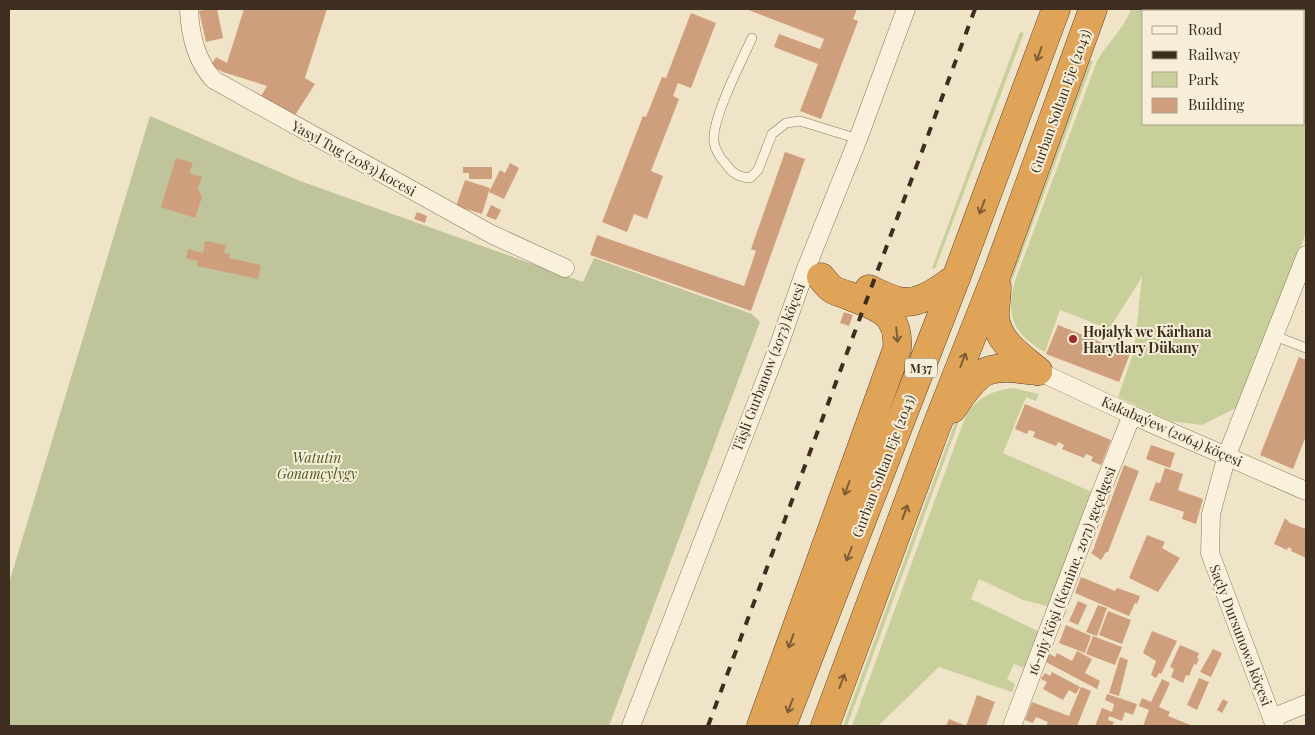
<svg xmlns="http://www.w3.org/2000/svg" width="1315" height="735" viewBox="0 0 1315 735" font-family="'Playfair Display',serif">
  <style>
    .green { fill: #c9cf9b; fill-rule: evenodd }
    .cemetery { fill: #bfc49a }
    .building { fill: #cf9f7d }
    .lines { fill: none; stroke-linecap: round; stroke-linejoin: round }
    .lane-casing { stroke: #8d765c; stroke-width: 10 }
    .street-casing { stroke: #8d765c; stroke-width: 19 }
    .highway-casing { stroke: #5b4430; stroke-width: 29 }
    .lane { stroke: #faf1dc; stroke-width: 9 }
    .street { stroke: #faf1dc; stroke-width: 18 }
    .highway { stroke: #e0a458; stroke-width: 28 }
    .rail { stroke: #3d2e20; stroke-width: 4; stroke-dasharray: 9 9; stroke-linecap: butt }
    .oneway { stroke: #7e5d36 }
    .poi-dot { fill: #9e2a2b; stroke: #f7eed8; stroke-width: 2 }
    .labels { text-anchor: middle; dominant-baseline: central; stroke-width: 4; stroke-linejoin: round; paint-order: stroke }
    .shield { fill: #f7eed8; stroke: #756857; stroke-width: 1 }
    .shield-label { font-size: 12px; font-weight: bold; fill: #3d2e20 }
    .street-label { font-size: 14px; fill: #3d2e20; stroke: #f7eed8 }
    .poi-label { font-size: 14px; font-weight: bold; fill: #3d2e20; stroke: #f7eed8; text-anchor: start }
    .park-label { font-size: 14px; font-style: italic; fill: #4d5a26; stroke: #f7eed8 }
  </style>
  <rect width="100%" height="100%" fill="#f0e4c8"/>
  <g class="green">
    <path d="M1131,9H1306V233L1238,407L1202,425L1170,421L1118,397L1134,351L1142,277L1109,329L1060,310L1045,352C1013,334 1004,314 1016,278L1097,61C1108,42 1124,29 1131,9ZM1144,11H1304V124H1144Z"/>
    <path d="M1020,32L1024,33L935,269L932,268Z"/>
    <path d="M1089,60L1093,61L1008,291V277Z"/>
    <path d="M1013,388L1039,394L1036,401L1026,397L1003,453L1094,493L1051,607L1023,600L979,579L971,599L1042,633L1027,669L1014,664L1007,679L1015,684L1012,692L939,667L878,726H852L966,415C979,397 991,391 1013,388Z"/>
    <path d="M959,412L962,413L847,726H843Z"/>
  </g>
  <path class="cemetery" d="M150,116L300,181L583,282L594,258L752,314L760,322L609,726H9V583Z"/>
  <g class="building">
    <path d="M209,9H217L223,38L206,42L199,11Z"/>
    <path d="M244,9H327L305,78L315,84L292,120L260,98L267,86L223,72L211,66L216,57L227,63Z"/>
    <path d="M746,9H857L853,19L858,21L821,119L800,111L818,64L774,47L779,34L820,49L824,39Z"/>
    <path d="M691,13L716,23L691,88L678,83L673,96L679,99L651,171L663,176L647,219L634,214L627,232L602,222L643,116L646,117L662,77L666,78Z"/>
    <path d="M785,152L805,159L751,311L590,255L597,235L744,286L756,251L751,249Z"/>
    <path d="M176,158L193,163L189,173L202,177L198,189L202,197L195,218L161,207Z"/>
    <path d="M510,163L519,168L504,199L489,192L500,170L505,173Z"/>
    <path d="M463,167H492V179H469V173H463Z"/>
    <path d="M465,180L490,188L482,214L456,206Z"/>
    <path d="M491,205L501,210L496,220L486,216Z"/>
    <path d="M417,212L427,216L425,223L414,219Z"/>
    <path d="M205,241L226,245L224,253L230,254L229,258L261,265L258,279L197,266L198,261L186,258L188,249L203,253Z"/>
    <path d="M844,312L853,315L849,326L840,323Z"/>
    <path d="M1058,325L1130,354L1119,382L1046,354Z"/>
    <path d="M1299,357L1306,360V436L1293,469L1260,455Z"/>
    <path d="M1025,404L1111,440L1101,465L1091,461L1093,457L1086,454L1084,458L1062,449L1064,445L1058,442L1056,446L1033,437L1035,432L1029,430L1027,434L1015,429Z"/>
    <path d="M1151,445L1175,453L1170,468L1146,459Z"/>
    <path d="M1124,465L1139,471L1108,552H1106L1101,560L1091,553L1095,547H1094Z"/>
    <path d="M1165,468L1183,474L1178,490L1203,499L1196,524L1182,519L1184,512L1149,500L1156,482L1160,483Z"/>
    <path d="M1285,518L1290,523L1306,529V558L1291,551L1292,549L1288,547L1287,550L1274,544Z"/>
    <path d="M1147,535L1165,542L1162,548L1180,558L1158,592L1129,578Z"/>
    <path d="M1081,577L1115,591L1117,588L1140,596L1137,604L1135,603L1129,616L1075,593Z"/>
    <path d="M1078,601L1087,605L1078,625L1069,621Z"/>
    <path d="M1098,605L1107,608L1097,636L1086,632Z"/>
    <path d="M1108,611L1131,620L1122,644L1099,635Z"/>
    <path d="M1066,625L1091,636L1085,653L1059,643Z"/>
    <path d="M1152,631L1177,641L1161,674L1159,673L1156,678L1151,675L1156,661L1143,653Z"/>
    <path d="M1093,636L1122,647L1115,665L1086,654Z"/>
    <path d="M1180,645L1199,653L1197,658L1199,659L1196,665L1194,664L1189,676L1186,675L1183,683L1171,677L1174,669L1170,667Z"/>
    <path d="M1213,649L1222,653L1211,677L1200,672Z"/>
    <path d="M1077,651L1092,659L1085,673L1100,681L1097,689L1044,661L1048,653L1055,657L1057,653L1072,661Z"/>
    <path d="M1120,657L1128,660L1119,696L1109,693Z"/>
    <path d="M1052,672L1080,687L1076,694L1069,690L1063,700L1043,689L1047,682L1041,679L1045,673L1050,676Z"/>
    <path d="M1199,678L1209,682L1197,710L1187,705Z"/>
    <path d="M1162,679L1170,683L1159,707L1170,712L1168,716L1193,726H1143L1149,710L1139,706L1142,698L1151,702Z"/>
    <path d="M1081,687L1091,691L1077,726H1046L1048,722L1036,717L1033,723L1025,720L1032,702L1069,716Z"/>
    <path d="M1107,694L1137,704L1133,715L1125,712L1122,721L1109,716L1108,720L1114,722L1112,726H1095L1102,708L1112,712L1114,704L1105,700Z"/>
    <path d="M977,695L995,702L986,726H946L949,719L966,726Z"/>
    <path d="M1223,699L1228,702L1222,713L1217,710Z"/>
  </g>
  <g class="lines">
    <g class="lane-casing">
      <g id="lane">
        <path d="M752,38C742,60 711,120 714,142C715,149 720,158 725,163C732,173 738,177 750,178L758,170L772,134L786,123L800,121L858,139"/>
        <path d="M1275,336L1306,348"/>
      </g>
    </g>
    <g class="street-casing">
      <g id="street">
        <path d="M189,9C190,34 196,61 214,80L491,234L565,268"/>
        <path d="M1038,371L1132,415L1306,491"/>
        <path d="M1272,718L1306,704"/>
        <path d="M631,726L779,345L805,271L858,139L906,9"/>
        <path d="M1012,726L1099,497L1132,415"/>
        <path d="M1275,726L1210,553L1211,514L1227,455L1306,255"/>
      </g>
    </g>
    <g class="highway-casing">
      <g id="highway">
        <path d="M997,287C997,296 995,306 995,315C996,341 1020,356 1038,371"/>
        <path d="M869,289C878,293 889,299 899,301C920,306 939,289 956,278"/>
        <path d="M952,409C961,397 970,381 983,373C998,364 1022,370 1038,371"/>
        <path d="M761,726L897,349C900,311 876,307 847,295C842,293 836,292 832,289C828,286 824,281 821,277"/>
        <path d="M782,726L956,278L1056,9"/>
        <path d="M825,726L935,430L999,268L1093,9"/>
      </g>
    </g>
    <use href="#lane" class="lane"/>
    <use href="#street" class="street"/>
    <use href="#highway" class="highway"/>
    <path class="rail" d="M708,726L975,9"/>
  </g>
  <defs><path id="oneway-shaft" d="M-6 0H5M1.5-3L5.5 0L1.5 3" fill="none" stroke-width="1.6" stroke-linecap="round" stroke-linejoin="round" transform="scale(1.25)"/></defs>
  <g class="oneway">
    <use href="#oneway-shaft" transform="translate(1039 54) rotate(110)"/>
    <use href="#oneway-shaft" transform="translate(982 207) rotate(110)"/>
    <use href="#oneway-shaft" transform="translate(897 335) rotate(84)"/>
    <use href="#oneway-shaft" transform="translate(963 360) rotate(-69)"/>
    <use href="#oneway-shaft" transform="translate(847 488) rotate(110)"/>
    <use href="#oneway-shaft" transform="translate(905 512) rotate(-70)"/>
    <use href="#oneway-shaft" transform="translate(849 554) rotate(111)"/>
    <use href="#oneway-shaft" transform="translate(791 641) rotate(110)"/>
    <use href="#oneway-shaft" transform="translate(842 681) rotate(-70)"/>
    <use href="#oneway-shaft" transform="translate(790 706) rotate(111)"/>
  </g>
  <circle class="poi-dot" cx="1073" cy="339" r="5"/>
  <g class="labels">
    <rect class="shield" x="905" y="358.5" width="32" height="19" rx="4"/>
    <g class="shield-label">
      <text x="921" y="368">M37</text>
    </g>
    <g class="street-label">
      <text transform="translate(1060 101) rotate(-70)">Gurban Soltan Eje (2043)</text>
      <text transform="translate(354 158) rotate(29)">Yasyl Tug (2083) kocesi</text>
      <text transform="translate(768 367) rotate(-69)">Täşli Gurbanow (2073) köçesi</text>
      <text transform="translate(1172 431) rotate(24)">Kakabaýew (2064) köçesi</text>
      <text transform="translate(883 466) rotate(-69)">Gurban Soltan Eje (2043)</text>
      <text transform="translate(1071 571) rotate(-69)">16-njy Köşi (Kemine, 2071) geçelgesi</text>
      <text transform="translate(1241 635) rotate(69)">Saçly Dursunowa köçesi</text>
    </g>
    <g class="poi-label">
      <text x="1083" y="331">Hojalyk we Kärhana<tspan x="1083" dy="16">Harytlary Dükany</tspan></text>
    </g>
    <g class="park-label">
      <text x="317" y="457">Watutin<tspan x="317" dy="16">Gonamçylygy</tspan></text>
    </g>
  </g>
  <rect width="1315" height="735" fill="none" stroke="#3d2e20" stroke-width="20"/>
  <rect x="1142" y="10" width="162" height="115" fill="#f7eed8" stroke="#ada18e"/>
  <rect x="1152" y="26" width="25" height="8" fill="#faf1dc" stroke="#ada18e"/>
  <text x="1188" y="35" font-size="15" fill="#3d2e20">Road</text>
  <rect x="1152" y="51" width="25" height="8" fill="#3d2e20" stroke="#ada18e"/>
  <text x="1188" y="60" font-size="15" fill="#3d2e20">Railway</text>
  <rect x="1152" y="72" width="25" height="15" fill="#c9cf9b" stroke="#ada18e"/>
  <text x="1188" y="85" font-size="15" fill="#3d2e20">Park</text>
  <rect x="1152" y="98" width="25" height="15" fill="#cf9f7d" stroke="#ada18e"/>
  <text x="1188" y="110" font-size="15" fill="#3d2e20">Building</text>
</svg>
